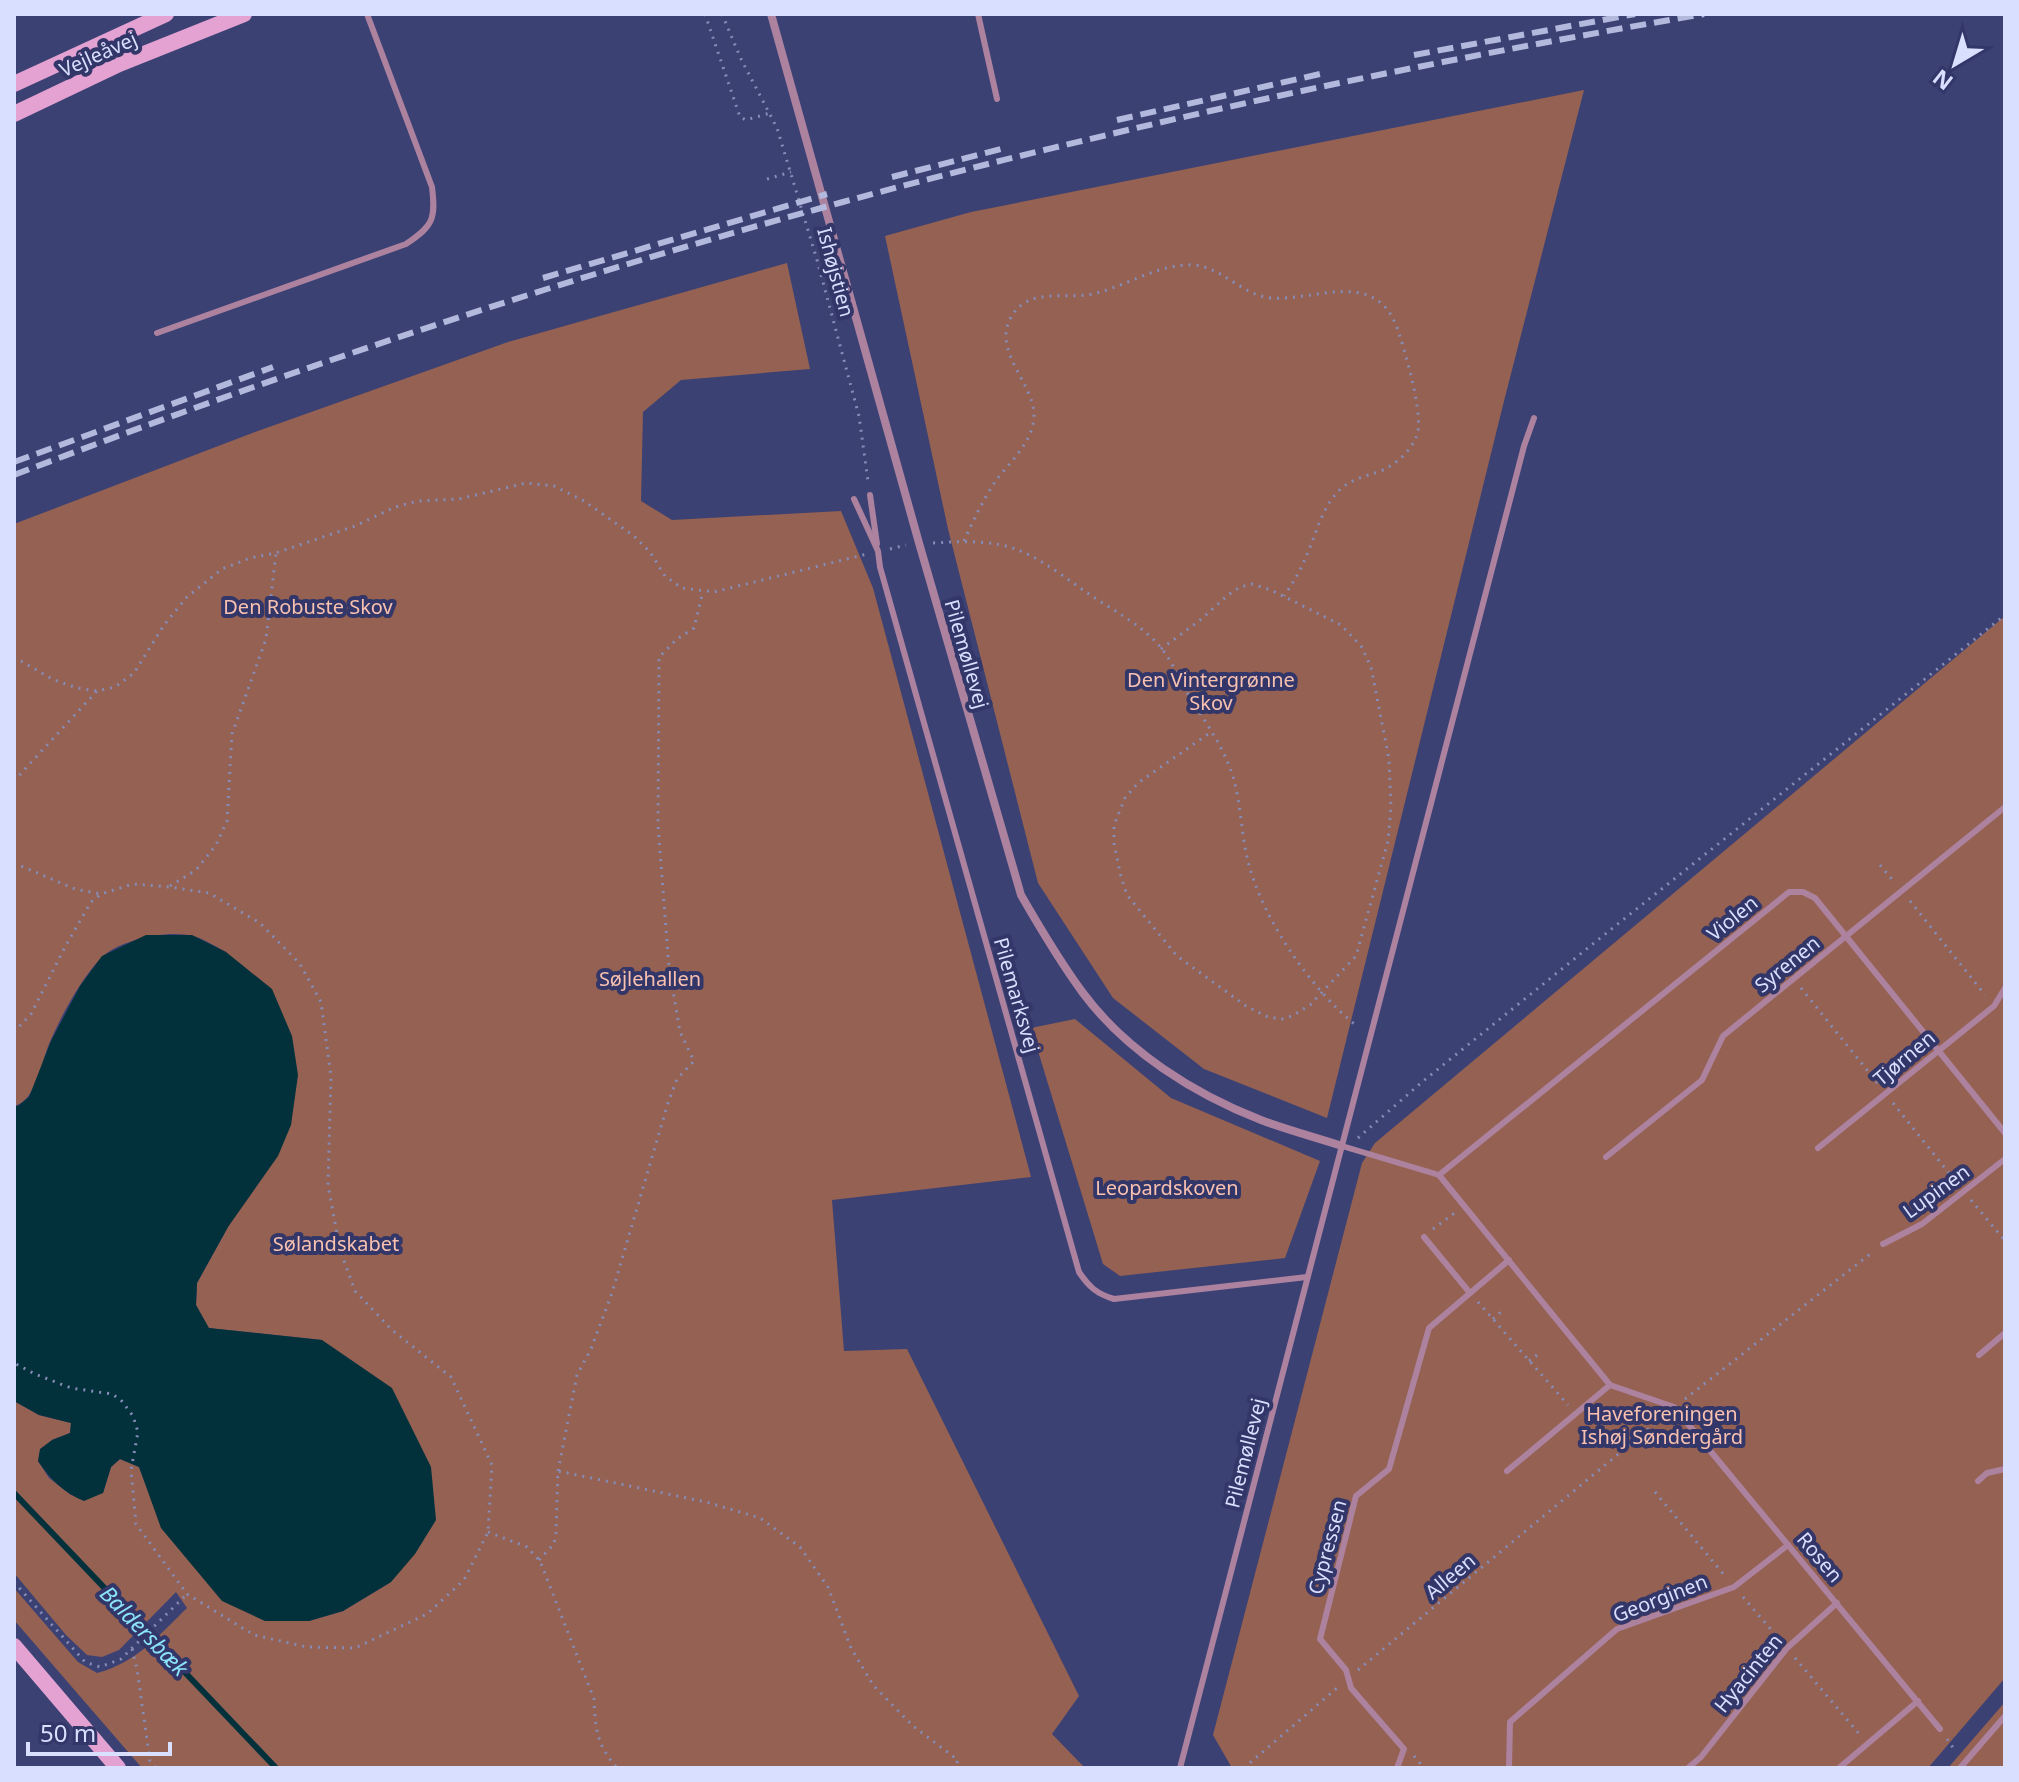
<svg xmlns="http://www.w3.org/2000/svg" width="2019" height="1782" viewBox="0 0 2019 1782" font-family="'Noto Sans',sans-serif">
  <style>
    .green { fill: #946152 }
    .water { fill: #02313c }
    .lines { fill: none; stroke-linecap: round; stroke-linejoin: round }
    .stream { stroke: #02313c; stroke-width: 6 }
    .path { stroke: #878cb6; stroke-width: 3; stroke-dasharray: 2 6; stroke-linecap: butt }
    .lane { stroke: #ac829f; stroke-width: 6 }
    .street { stroke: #ac829f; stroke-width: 8 }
    .secondary { stroke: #e3a2d1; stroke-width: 16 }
    .rail { stroke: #b3b9dd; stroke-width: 6; stroke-dasharray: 16 8; stroke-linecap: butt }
    .labels { text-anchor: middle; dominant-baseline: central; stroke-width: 8; stroke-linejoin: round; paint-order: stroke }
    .street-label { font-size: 20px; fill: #d9dffe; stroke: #323668 }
    .park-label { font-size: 20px; fill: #f9c1b0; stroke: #323668 }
    .water-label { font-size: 22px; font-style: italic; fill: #8ce4fc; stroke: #323668 }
  </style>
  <rect width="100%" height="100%" fill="#3c4174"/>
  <g class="green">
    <path d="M1584,90L1504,401L1327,1118L1204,1069L1113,998L1038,883L948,529L885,236L971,212Z"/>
    <path d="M787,263L810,369L681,380L643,412L641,501L672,520L841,511L873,588L1031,1177L832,1200L844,1351L907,1349L1079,1696L1052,1734L1085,1768H142L14,1620V1588L78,1662L97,1673C136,1663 159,1635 187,1608L176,1592L119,1650L102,1657L87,1655L66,1635L14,1573V1401L39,1415L71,1423L70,1433L52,1440L38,1461L49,1478L71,1495L103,1493L111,1467L120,1459L139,1467L144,1480L309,1621L343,1611L391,1582L322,1340L208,1328L196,1305L197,1283L228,1227L226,952C216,947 204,939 193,936C168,929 117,940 100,959C79,982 61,1016 49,1044C41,1063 36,1101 14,1106V524L255,432L508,342Z"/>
    <path d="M2005,616V1678L1928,1768H1232L1213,1735L1362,1163L1375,1143Z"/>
    <path d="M1075,1019L1171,1098L1320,1161L1285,1258L1120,1276L1103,1264L1031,1028Z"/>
    <path d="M2005,1702V1768H1948Z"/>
  </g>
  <path class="water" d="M146,935H192L226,952L272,989L292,1036L298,1075L291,1125L278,1156L228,1227L197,1283L196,1305L209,1328L322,1340L392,1388L431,1467L436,1520L415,1554L391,1582L343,1611L309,1621H265L222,1601L161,1528L139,1467L120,1459L111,1467L103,1493L84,1501C64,1493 50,1479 38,1461L40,1449L52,1440L70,1433L71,1423L39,1415L14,1401V1106H18L29,1097L51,1041L80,986L102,956Z"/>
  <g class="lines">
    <path class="stream" d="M14,1493L276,1768"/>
    <g class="path">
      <path d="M705,14L740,117L746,120L770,113"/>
      <path d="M722,14L741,59L777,128L817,260L859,416L868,481"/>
      <path d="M767,179L791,172"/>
      <path d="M964,541C973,521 983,500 995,482C1010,461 1033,443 1034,416C1034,381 989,350 1013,314C1032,286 1069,301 1097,293C1130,284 1160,263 1195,265C1223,268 1243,296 1272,298C1315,301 1373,269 1396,325C1404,346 1422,409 1418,431C1415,447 1398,463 1383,470C1366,477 1349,478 1336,494C1320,512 1315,538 1305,559C1300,572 1292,584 1284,596"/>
      <path d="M933,543C1009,538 1023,547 1083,590C1107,607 1136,621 1157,643C1170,657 1179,678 1188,694C1202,717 1218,739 1228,763C1241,793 1240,826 1247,857C1260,916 1311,990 1358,1027"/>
      <path d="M890,549L906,545"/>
      <path d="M1161,649L1199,621L1228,595L1240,587L1252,584L1271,590L1341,625L1361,646L1371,667L1389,759L1391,807L1388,841L1356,956L1310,1005L1292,1016L1282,1019L1268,1017L1246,1006L1177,956L1127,895L1121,877L1114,843V825L1125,798L1138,783L1211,732"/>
      <path d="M14,657L52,679L77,688L97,691L115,687L134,673L164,625L187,597L222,569L250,558L276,553L355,526L395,507L418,501L459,499L526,483L554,486L584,501L634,536L650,552L665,576L682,588L714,592L867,554"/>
      <path d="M14,781L97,691"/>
      <path d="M14,863L75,889L101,894"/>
      <path d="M1880,865L1895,883"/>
      <path d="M170,886L196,870L216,845L227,821L232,734L266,639L276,553"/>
      <path d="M1910,901L1985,995"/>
      <path d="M1801,988L1879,1085"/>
      <path d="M14,1032L31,1014L66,945L91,902L101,894L133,884L170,887L209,893L260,923L300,964L321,1002L331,1077L328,1185L340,1250L355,1291L392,1330L451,1377L492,1465L488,1532L464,1580L427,1614L355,1648L307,1647L254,1635L187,1594L136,1524L131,1470L138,1432L133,1416L121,1400L112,1394L71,1388L35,1374L14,1363"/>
      <path d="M1893,1103L1956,1182"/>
      <path d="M1358,1138L1422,1082L1594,943L2005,615"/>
      <path d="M1971,1200L2005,1241"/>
      <path d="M1433,1229L1456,1212"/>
      <path d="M1478,1302L1568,1405"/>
      <path d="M1493,1319L1502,1311"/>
      <path d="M1529,1361L1537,1355"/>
      <path d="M1685,1399L1874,1251"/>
      <path d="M558,1471L577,1375L591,1349L612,1293L668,1103L677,1079L694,1061L680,1032L669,967L658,826L659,657L677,639L694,628L703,591"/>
      <path d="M1655,1492L1725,1576"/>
      <path d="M488,1532L527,1547L540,1561L594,1699C595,1729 597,1745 617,1768"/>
      <path d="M539,1560L554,1544L556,1533L558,1471L706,1502L760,1518L800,1547L828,1587L851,1648L873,1685L913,1726L958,1760L955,1768"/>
      <path d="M14,1582L85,1662L100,1667L121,1659L187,1594"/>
      <path d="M1743,1597L1780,1640"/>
      <path d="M132,1649L137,1669L150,1761L156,1768"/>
      <path d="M1795,1658L1860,1735"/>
      <path d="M1358,1670L1663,1417"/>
      <path d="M1947,1739L1956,1752"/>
      <path d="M1414,1756L1424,1768"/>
      <path d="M1244,1768L1337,1688"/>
    </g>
    <g class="lane">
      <path d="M978,14L997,99"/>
      <path d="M157,333L406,244C433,226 436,219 432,187L367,14"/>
      <path d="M870,495L877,544"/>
      <path d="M854,499L878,551L880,567L1079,1272C1089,1287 1097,1294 1114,1299L1307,1277"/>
      <path d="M1342,1146L1439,1175L1610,1385L1674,1407L1940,1729"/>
      <path d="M1818,1148L1994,1006L2005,988"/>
      <path d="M1606,1157L1702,1080L1723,1036L2005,807"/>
      <path d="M1439,1175L1789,892H1803L1815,898L2005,1133"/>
      <path d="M1424,1237L1470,1293"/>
      <path d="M1883,1244L1922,1224L2005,1159"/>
      <path d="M1979,1355L2005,1333"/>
      <path d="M1507,1471L1610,1385"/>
      <path d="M1978,1481L1987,1473L2005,1469"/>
      <path d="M1180,1768L1524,446L1534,418"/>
      <path d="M1397,1768L1404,1749L1351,1688L1346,1670L1320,1639L1356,1496L1389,1469L1429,1328L1509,1260"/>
      <path d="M1509,1768L1510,1722L1617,1629L1734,1587L1788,1545"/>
      <path d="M1688,1768L1701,1757L1787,1648L1837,1603"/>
      <path d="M1839,1768L1918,1701"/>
      <path d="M1960,1768L2005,1716"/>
    </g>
    <path class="street" d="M771,14L919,543L1021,895C1040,928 1060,962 1083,993C1126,1051 1194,1094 1261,1120C1287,1130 1315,1137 1342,1146"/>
    <g class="secondary">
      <path d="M14,84L166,14"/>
      <path d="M14,114L119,64L244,14"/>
      <path d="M14,1646L118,1768"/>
    </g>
    <g class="rail">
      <path d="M1414,55L1635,14"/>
      <path d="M1117,120L1320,74"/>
      <path d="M892,177L1001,149"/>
      <path d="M543,278L827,194"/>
      <path d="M14,462L273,367"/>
      <path d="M14,475C363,342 719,227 1082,141C1288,91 1495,50 1704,14"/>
    </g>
  </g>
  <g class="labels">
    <g class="street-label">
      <text transform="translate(98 54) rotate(-24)">Vejleåvej</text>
      <text transform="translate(836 272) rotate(75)">Ishøjstien</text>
      <text transform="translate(967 654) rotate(74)">Pilemøllevej</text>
      <text transform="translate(1732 918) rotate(-39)">Violen</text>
      <text transform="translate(1787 964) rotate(-39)">Syrenen</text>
      <text transform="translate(1017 995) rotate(74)">Pilemarksvej</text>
      <text transform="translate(1904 1058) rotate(-40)">Tjørnen</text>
      <text transform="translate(1936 1191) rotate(-36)">Lupinen</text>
      <text transform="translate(1245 1453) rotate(-76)">Pilemøllevej</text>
      <text transform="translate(1327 1547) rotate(-75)">Cypressen</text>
      <text transform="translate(1820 1557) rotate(50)">Rosen</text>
      <text transform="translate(1450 1576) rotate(-40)">Alleen</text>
      <text transform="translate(1660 1598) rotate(-21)">Georginen</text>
      <text transform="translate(1748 1673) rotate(-51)">Hyacinten</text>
    </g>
    <g class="park-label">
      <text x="308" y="606">Den Robuste Skov</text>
      <text x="1211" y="679">Den Vintergrønne<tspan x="1211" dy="23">Skov</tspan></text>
      <text x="650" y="978">Søjlehallen</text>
      <text x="1167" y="1187">Leopardskoven</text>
      <text x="336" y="1243">Sølandskabet</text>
      <text x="1662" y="1413">Haveforeningen<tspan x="1662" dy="23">Ishøj Søndergård</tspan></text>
    </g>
    <g class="water-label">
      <text transform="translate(145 1630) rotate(46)">Baldersbæk</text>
    </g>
  </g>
  <rect width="2019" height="1782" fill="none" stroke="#d9dffe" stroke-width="32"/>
  <g transform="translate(1955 64) rotate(218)" stroke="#323668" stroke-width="6" paint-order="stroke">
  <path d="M0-6L14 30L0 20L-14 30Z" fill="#d9dffe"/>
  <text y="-12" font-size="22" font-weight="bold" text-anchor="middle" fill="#d9dffe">N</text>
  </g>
  <path d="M28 1742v12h142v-12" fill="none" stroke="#d9dffe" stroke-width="4"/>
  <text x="40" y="1742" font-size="24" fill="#d9dffe" stroke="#323668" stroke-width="6" paint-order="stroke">50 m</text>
</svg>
